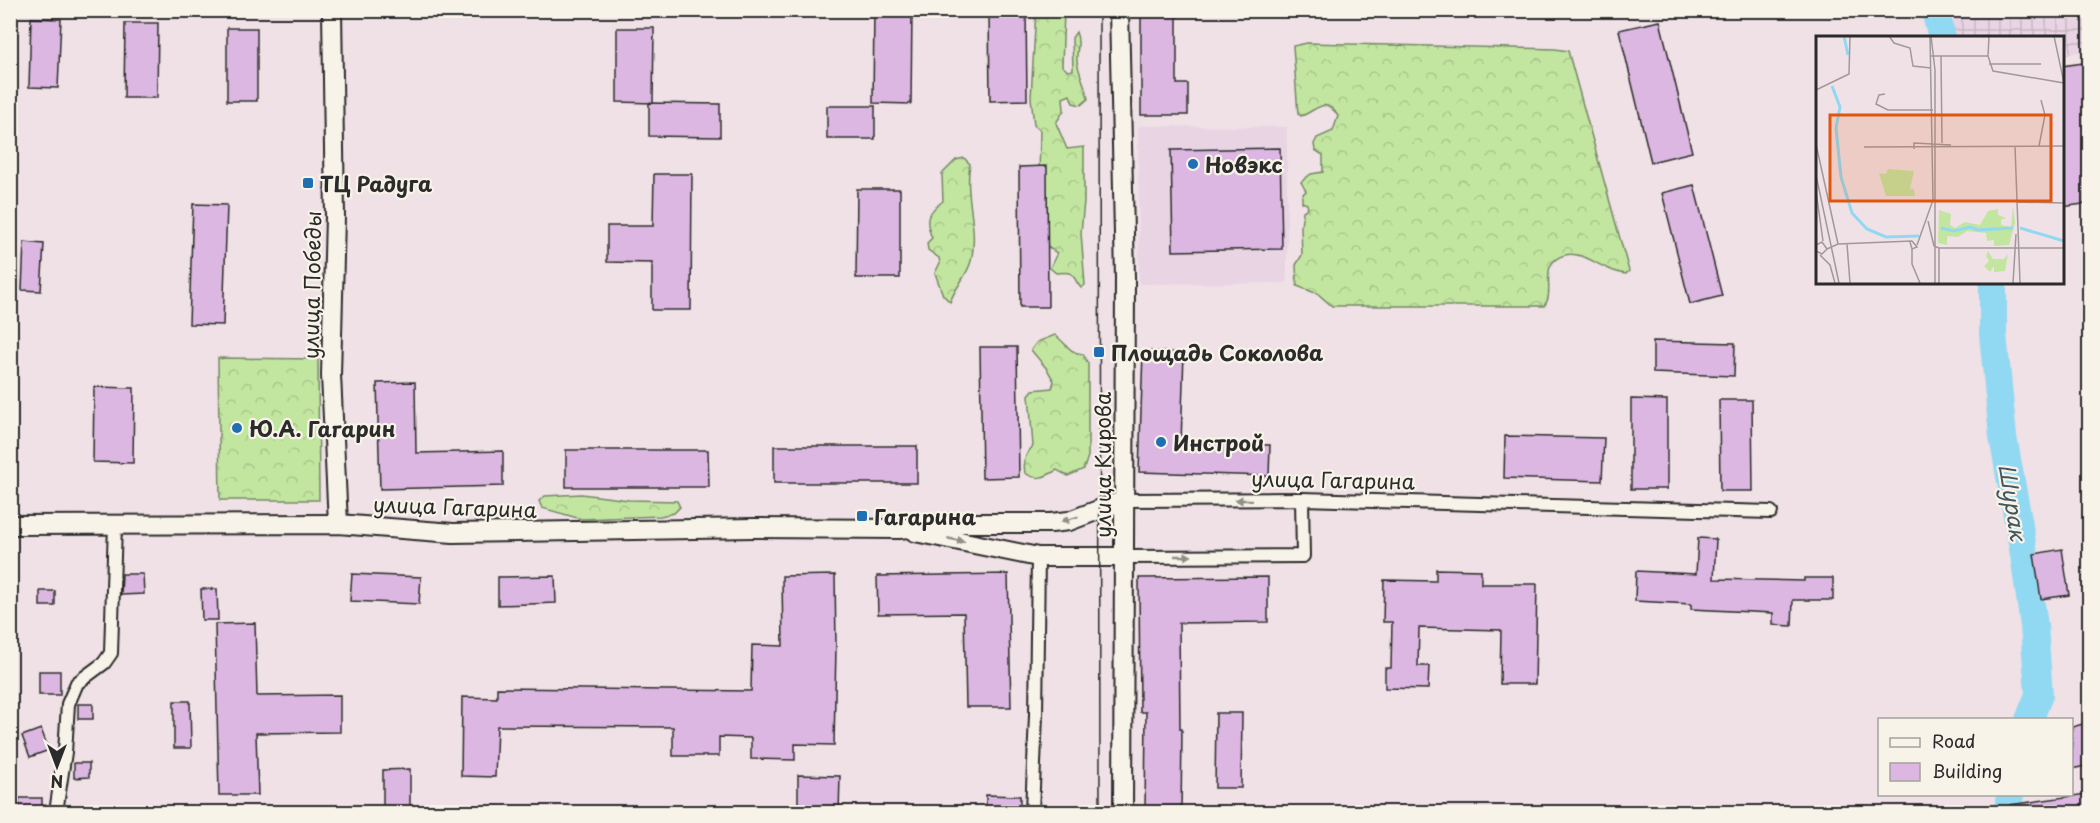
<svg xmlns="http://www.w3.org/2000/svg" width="2100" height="823" viewBox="0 0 2100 823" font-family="'Playpen Sans',sans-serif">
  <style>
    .built { fill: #e9d4e4 }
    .industrial { fill: url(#industrial-grid) }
    .forest { fill: url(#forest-crowns); stroke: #768866; stroke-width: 1.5 }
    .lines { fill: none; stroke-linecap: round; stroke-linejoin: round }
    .river { stroke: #91d9f2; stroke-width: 28 }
    .building { fill: #dbb7e1; stroke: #2b2b2b; stroke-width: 1.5 }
    .street-casing { stroke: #2b2b2b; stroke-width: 16 }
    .secondary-casing { stroke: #2b2b2b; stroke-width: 22 }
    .street { stroke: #f7f3e8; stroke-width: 12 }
    .secondary { stroke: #f7f3e8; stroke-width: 18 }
    .tram { stroke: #2b2b2b; stroke-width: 1.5 }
    .oneway { fill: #918f8a }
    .poi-dot { fill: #1f6fb2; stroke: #f7f3e8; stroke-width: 2 }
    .labels { text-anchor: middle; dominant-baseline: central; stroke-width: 4.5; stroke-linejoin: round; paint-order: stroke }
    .poi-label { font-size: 21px; font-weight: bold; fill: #2b2b2b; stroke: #f7f3e8; text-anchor: start }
    .street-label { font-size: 21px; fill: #2b2b2b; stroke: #f7f3e8 }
    .water-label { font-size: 22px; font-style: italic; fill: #44565d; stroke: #f7f3e8 }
    .inset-river { fill: none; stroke: #91d9f2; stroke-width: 3 }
    .inset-road { fill: none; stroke: #a1989b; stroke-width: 1.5 }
    .view { fill: #df570e; fill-opacity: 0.15; stroke: #df570e; stroke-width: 3 }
    .inset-edge { fill: none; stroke: #2b2b2b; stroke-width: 3 }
  </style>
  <defs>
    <pattern id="industrial-grid" width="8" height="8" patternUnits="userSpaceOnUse" patternTransform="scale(1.5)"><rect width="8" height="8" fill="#e9d4e4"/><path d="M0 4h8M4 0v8" fill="none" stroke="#c8b6c4"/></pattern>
    <pattern id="forest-crowns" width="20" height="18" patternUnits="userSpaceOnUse" patternTransform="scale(1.5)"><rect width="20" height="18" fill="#c2e6a0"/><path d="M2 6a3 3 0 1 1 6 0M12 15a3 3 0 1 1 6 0" fill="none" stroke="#a7c58a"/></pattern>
  </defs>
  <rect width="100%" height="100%" fill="#efe1e6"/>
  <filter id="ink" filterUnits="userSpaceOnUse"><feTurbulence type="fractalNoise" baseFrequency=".0167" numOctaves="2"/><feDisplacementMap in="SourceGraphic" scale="12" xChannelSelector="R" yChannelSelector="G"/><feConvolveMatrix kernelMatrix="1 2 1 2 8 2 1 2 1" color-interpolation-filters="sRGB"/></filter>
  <g filter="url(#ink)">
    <path class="built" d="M1138,126L1287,127V283L1139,284Z"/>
    <path class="industrial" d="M1945,11H2089V50L2063,55L2062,38L1954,37Z"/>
    <g class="forest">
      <path d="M1036,11H1064L1062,66L1068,71L1073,70L1072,38L1076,32C1081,43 1076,50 1077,61C1078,72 1086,86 1088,99L1081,105L1073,103L1070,95L1063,98L1064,110L1056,123L1067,149L1084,147V201L1081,233L1085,285L1081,288C1070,275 1078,271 1056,273L1050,268L1057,253L1049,248L1038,231L1040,130L1034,125L1031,97Z"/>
      <path d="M1307,43L1555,49L1568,51L1629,271L1626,274C1603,272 1585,250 1565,255C1536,263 1557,291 1544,306H1332L1318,294L1297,286L1296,265L1302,255L1301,226L1303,211L1308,208L1307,204L1302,202V195L1306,191L1301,182L1311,174L1323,172V155L1315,150L1314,144L1317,138L1333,131L1338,116C1325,95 1316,111 1301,116L1298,114L1293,46Z"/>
      <path d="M964,158L970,164C964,196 979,229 971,261C968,274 955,288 950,302L943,295L935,273L940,263L939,258L928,250L927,243L932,238C924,219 927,213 943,201L942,174L956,160Z"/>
      <path d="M1055,335C1065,342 1070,354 1083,354L1088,364V456L1084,469L1068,476L1057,470C1045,477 1037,481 1025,473C1023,461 1025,455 1033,446L1029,395L1033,390L1052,388L1054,381L1047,369L1031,350L1037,342Z"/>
      <path d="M218,358L318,359L319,500H220Z"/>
      <path d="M581,494L629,500L677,501L680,507L674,513L660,516L581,519L542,508L539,501L545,496Z"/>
    </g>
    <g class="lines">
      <g class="river">
        <path d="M1935,10L1942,38"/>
        <path d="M1993,282V334L2003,437L2024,554L2034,626L2039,695L2029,720"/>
        <path d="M2008,812L2010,794"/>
      </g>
    </g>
    <g class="building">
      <path d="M989,10H1026L1027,100L990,101Z"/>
      <path d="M1141,10H1177V84H1188V115H1141Z"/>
      <path d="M874,11L912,12L911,104L873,103Z"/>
      <path d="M31,18L61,19L58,88L29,87Z"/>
      <path d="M1660,21L1692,152L1651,162L1619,30Z"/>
      <path d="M125,23H158L157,98H124Z"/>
      <rect x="227" y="28" width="30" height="73"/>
      <path d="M617,28H654L653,103L617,102Z"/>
      <path d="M2090,62V203L2062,207V66Z"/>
      <path d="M649,103L720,104V137L649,136Z"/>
      <rect x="827" y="106" width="48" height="33"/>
      <path d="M1280,148L1282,249L1173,251L1171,150Z"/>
      <path d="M1047,166L1048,307H1020L1019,167Z"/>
      <path d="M654,174H692L691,310H652V263L607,262V226H653Z"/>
      <path d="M1694,185L1722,296L1690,304L1662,193Z"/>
      <path d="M857,189H900V278H856Z"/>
      <path d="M193,204L227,205L223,325L189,324Z"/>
      <path d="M24,242L44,244L41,291L22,290Z"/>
      <path d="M1653,341L1735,343L1734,376L1653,373Z"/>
      <path d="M980,347H1017L1019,477L982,478Z"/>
      <path d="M1143,351L1184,353L1181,443L1270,445L1269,476L1139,472Z"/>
      <path d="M415,382L416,453L503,451V486L380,489L377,383Z"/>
      <path d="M94,387L134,388L133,463L93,462Z"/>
      <path d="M1631,399L1667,400V489H1631Z"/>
      <path d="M1719,400H1752L1753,491H1720Z"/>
      <path d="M1505,436L1604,438L1602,481L1504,478Z"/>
      <rect x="774" y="446" width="143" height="37"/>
      <path d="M566,450H708L709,487H566Z"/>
      <path d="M1698,538L1716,539L1714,579L1804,581V578H1833V600H1793L1792,626L1773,625V613L1691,609V604L1635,601L1636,571L1696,574Z"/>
      <path d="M2062,549L2069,595L2041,599L2034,554Z"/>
      <path d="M1436,569L1481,570V584H1537L1535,684H1500L1501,630L1419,628L1418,666H1429L1428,689L1385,688V668H1391L1392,622H1383L1384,580L1436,581Z"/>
      <path d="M122,574H143L144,594L121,595Z"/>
      <path d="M352,574L421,577L419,604L350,601Z"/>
      <path d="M1008,574L1011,707H966L964,613L878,614L877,576Z"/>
      <path d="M835,575L836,647L834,745L795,744V760L751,759V738L719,737V756H673V727L497,726L495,777L461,776L462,697L497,698V688L751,691L752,645L783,646L782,576Z"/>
      <path d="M555,576L556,603L498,605V577Z"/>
      <path d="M1268,577V622L1179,623L1180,729H1182L1181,813H1145L1146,712H1140L1139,578Z"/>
      <path d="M201,589H217L218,620H202Z"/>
      <rect x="40" y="591" width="15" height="15"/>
      <path d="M255,623L257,696L340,695V732L256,733L258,795H219L215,624Z"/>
      <rect x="39" y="671" width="21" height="24"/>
      <path d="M174,701H190L191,748H174Z"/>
      <rect x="78" y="704" width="15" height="15"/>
      <path d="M1216,713H1242L1241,788H1215Z"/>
      <path d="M2090,722V765L2072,769V727Z"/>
      <path d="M41,729L49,750L30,757L22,736Z"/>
      <path d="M74,763H89V777L74,778Z"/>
      <path d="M410,769V813H383V770Z"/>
      <path d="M798,775L840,776L839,813H798Z"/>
      <path d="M2086,794L2088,813H2011L2010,805Z"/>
      <path d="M986,795L1020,796V813H986Z"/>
      <rect x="19" y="798" width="23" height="15"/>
    </g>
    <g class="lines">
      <g class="street-casing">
        <g id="street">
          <path d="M1125,500L1302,499L1771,512"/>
          <path d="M1125,557L1303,556L1302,499"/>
          <path d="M56,812L65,752L68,704L77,683L104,663L111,653L115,524"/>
          <path d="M1032,812L1036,715L1038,557"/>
        </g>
      </g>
      <g class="secondary-casing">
        <g id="secondary">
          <path d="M332,10L335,217L331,375L338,524"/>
          <path d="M1119,10L1125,278L1123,812"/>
          <path d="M10,525L338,524L453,533L753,528L899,529L953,523H1051L1069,521L1125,500"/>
          <path d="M915,532L1038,557H1125"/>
        </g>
      </g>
      <use href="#street" class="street"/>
      <use href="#secondary" class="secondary"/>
      <path class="tram" d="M1099,10L1100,812"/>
    </g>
    <defs><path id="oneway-solid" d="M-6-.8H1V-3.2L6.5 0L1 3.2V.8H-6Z" transform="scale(1.5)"/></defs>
    <g class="oneway">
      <use href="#oneway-solid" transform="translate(1244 500) rotate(180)"/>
      <use href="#oneway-solid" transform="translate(1070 519) rotate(165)"/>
      <use href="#oneway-solid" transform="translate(956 540) rotate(11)"/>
      <use href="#oneway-solid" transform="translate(1183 556)"/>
    </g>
  </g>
  <g class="poi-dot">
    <circle cx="1193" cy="164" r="6"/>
    <rect x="302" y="177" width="12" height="12" rx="3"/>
    <rect x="1093" y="346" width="12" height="12" rx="3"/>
    <circle cx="237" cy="428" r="6"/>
    <circle cx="1161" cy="442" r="6"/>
    <rect x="856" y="510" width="12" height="12" rx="3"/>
  </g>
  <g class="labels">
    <g class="poi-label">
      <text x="1205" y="164">Новэкс</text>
      <text x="320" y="183">ТЦ Радуга</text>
      <text x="1111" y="352">Площадь Соколова</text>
      <text x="249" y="428">Ю.А. Гагарин</text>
      <text x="1173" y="442">Инстрой</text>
      <text x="874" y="516">Гагарина</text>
    </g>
    <g class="street-label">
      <text transform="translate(311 285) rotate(-89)">улица Победы</text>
      <text transform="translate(1102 465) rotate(-90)">улица Кирова</text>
      <text transform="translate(1333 479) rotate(1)">улица Гагарина</text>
      <text transform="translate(455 506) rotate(2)">улица Гагарина</text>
    </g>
    <g class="water-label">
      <text transform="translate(2014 502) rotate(81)">Шурак</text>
    </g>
  </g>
  <g transform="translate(1816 36)">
    <rect width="248" height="248" fill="#efe1e6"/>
    <path d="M72,133L98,135L94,153H98L99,160H70L63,137L70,138ZM197,170L199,187L193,209L178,210V204L171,205L170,197L151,195L142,201L131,200V209L122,207L123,174L135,178L134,189L139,192L149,186L164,189L172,175L182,173V179L190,182L185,184V189L195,191ZM172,215L177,223H188L192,218L189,235L178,236V230L174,236L168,230L173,225L170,220Z" fill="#c2e6a0"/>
    <path class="inset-river" d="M28,0L32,19M16,50L24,71L20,92L25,141L36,177L51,193L70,201L103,200M125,192L138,195L154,191L162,194L197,192M204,192L248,205"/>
    <path class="inset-road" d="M73,0L78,7L94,12L97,30L115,32M115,0L119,34V247M115,20H172L173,0M125,20L126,107M172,20L177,35L248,47L238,0M173,28H225M0,54L33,38L34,0M69,58L63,59L60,68L72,74H117M0,108L22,208M199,110L204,247M223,110L229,79L225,64M48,111L248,110M98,113V107L135,109M0,139L23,247M0,155L7,205M200,166L248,167M112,185L118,210L123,212V247M31,208L34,247M0,209L6,206L11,213L6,218L0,215M101,209L117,164L114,0M123,212H248M11,213L22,208L96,205L101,211L96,213L94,206M96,213V228L104,247M4,219L14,229L19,247M197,247L200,198"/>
    <path class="view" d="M14,79H235V165H14Z"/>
    <rect width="248" height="248" class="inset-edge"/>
  </g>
  <rect width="2100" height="823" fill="none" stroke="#f7f3e8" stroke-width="36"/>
  <rect x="18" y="18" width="2064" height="787" fill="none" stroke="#2b2b2b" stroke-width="2" filter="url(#ink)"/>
  <rect x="1878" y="718" width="195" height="78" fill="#f7f3e8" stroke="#a5a39c" stroke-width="1.5"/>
  <rect x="1890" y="738" width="30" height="9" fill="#f7f3e8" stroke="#a5a39c" stroke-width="1.5"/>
  <text x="1932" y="748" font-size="18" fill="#2b2b2b">Road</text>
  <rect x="1890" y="763" width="30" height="18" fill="#dbb7e1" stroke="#a5a39c" stroke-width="1.5"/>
  <text x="1932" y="778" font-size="18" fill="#2b2b2b">Building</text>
  <g transform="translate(57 766) rotate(180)" stroke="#f7f3e8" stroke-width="4.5" paint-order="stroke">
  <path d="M0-4.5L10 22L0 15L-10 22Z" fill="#2b2b2b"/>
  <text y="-9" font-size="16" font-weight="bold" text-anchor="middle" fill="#2b2b2b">N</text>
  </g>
</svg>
